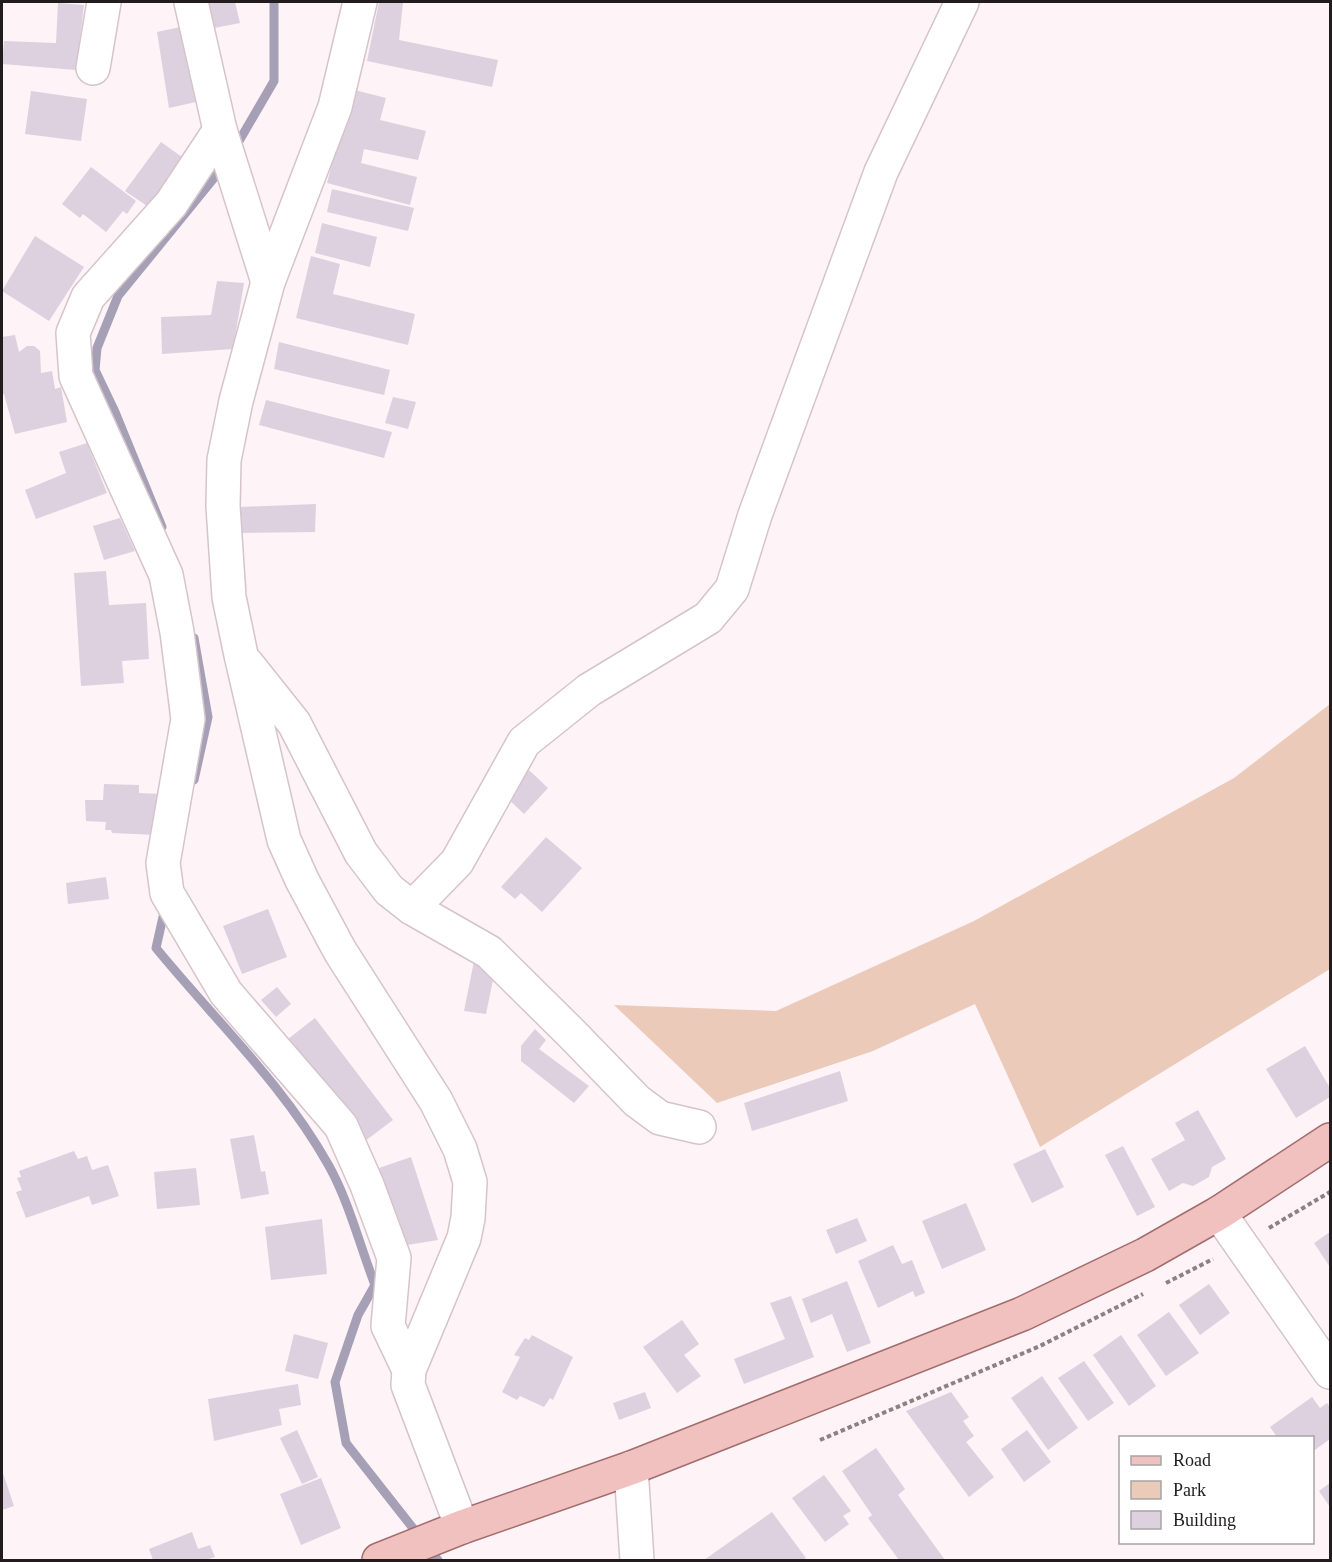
<svg xmlns="http://www.w3.org/2000/svg" width="1332" height="1562" viewBox="0 0 1332 1562" font-family="Georgia,serif">
  <style>
    .green { fill: #ebcab9 }
    .lines { fill: none; stroke-linecap: round; stroke-linejoin: round }
    .stream { stroke: #a6a0b6; stroke-width: 9 }
    .building { fill: #ddd1df }
    .minor-casing { stroke: #d6c4cb; stroke-width: 36 }
    .major-casing { stroke: #a26d6c; stroke-width: 36 }
    .path { stroke: #8a8285; stroke-width: 4; stroke-dasharray: 4.5 3; stroke-linecap: butt }
    .minor { stroke: #fff; stroke-width: 33 }
    .major { stroke: #f1c1c0; stroke-width: 33 }
  </style>
  <rect width="100%" height="100%" fill="#fef3f7"/>
  <path class="green" d="M1330,704V969L1040,1147L975,1004L873,1051L717,1103L614,1005L776,1011L974,921L1234,778Z"/>
  <g class="lines">
    <g class="stream">
      <path d="M235,148L274,81V2"/>
      <path d="M162,527L115,412L95,370L97,348L118,296L223,167"/>
      <path d="M194,780L208,717L194,638"/>
      <path d="M165,908L156,948C214,1019 284,1085 329,1166C349,1202 360,1246 375,1285L358,1315L335,1382L346,1443L438,1560"/>
    </g>
  </g>
  <g class="building">
    <path d="M198,2H235L240,23L204,30Z"/>
    <path d="M379,2L403,3L399,40L498,60L492,87L367,61Z"/>
    <path d="M58,3L84,5L76,70L2,64L4,41L56,43Z"/>
    <path d="M185,26L196,102L169,108L157,32Z"/>
    <path d="M351,89L386,98L380,120L426,131L418,160L364,149L361,163L417,177L410,205L327,183Z"/>
    <path d="M31,91L87,99L81,141L25,134Z"/>
    <path d="M161,142L189,162L153,210L125,191Z"/>
    <path d="M91,167L136,201L127,214L123,211L106,232L83,214L80,218L62,204Z"/>
    <path d="M332,189L414,208L408,231L327,212Z"/>
    <path d="M322,223L377,237L370,267L315,253Z"/>
    <path d="M35,236L84,267L49,321L2,291Z"/>
    <path d="M311,256L340,264L333,294L415,314L408,345L296,318Z"/>
    <path d="M217,281L244,283L233,349L162,354L161,317L211,315Z"/>
    <path d="M15,335L19,352L27,346H34L40,351L41,373L52,371L55,389L61,387L67,422L15,434L4,394H2V337Z"/>
    <path d="M279,342L390,370L384,395L274,369Z"/>
    <path d="M393,397L416,402L408,429L385,423Z"/>
    <path d="M266,400L392,432L384,458L259,425Z"/>
    <path d="M87,443L107,493L36,519L25,490L66,473L59,452Z"/>
    <path d="M316,504L315,532L238,533L240,507Z"/>
    <path d="M120,518L135,551L104,560L93,526Z"/>
    <path d="M106,571L109,605L146,603L149,659L122,661L124,683L81,686L74,573Z"/>
    <path d="M529,770L548,788L524,814L505,796Z"/>
    <path d="M104,784L139,785V793L160,794L157,835L112,833L111,830H105L106,822L86,821L85,800H103Z"/>
    <path d="M546,837L582,868L542,912L521,893L515,899L501,887Z"/>
    <path d="M106,877L109,899L68,904L66,883Z"/>
    <path d="M268,909L287,957L242,974L223,926Z"/>
    <path d="M474,961L496,965L486,1014L464,1011Z"/>
    <path d="M277,987L291,1004L276,1017L261,1000Z"/>
    <path d="M315,1018L393,1120L365,1141L288,1039Z"/>
    <path d="M535,1029L546,1040L539,1049L589,1086L574,1103L521,1061V1046Z"/>
    <path d="M1305,1046L1330,1088V1097L1296,1118L1266,1069Z"/>
    <path d="M840,1071L848,1101L752,1131L744,1103Z"/>
    <path d="M1198,1110L1226,1159L1212,1167L1209,1177L1193,1186L1183,1183L1169,1191L1151,1159L1185,1140L1175,1123Z"/>
    <path d="M254,1135L261,1172L265,1171L269,1194L241,1199L230,1139Z"/>
    <path d="M1123,1146L1155,1207L1137,1216L1105,1155Z"/>
    <path d="M1045,1149L1064,1187L1032,1203L1013,1164Z"/>
    <path d="M74,1151L78,1159L87,1156L92,1170L108,1165L119,1196L92,1205L89,1196L26,1218L16,1192L22,1190L17,1178L21,1177L19,1171Z"/>
    <path d="M411,1157L438,1240L407,1245L379,1168Z"/>
    <path d="M196,1168L200,1205L157,1209L154,1172Z"/>
    <path d="M966,1203L986,1250L942,1269L922,1221Z"/>
    <path d="M857,1218L867,1241L836,1254L826,1230Z"/>
    <path d="M322,1219L327,1274L271,1280L265,1227Z"/>
    <path d="M1330,1232V1267L1314,1243Z"/>
    <path d="M893,1245L902,1264L912,1260L925,1293L915,1297L913,1291L878,1308L858,1261Z"/>
    <path d="M847,1281L871,1343L847,1352L832,1314L811,1323L802,1299Z"/>
    <path d="M1209,1284L1230,1313L1200,1335L1179,1305Z"/>
    <path d="M791,1296L814,1357L744,1384L734,1359L785,1339L770,1303Z"/>
    <path d="M1169,1312L1199,1353L1166,1376L1137,1335Z"/>
    <path d="M682,1320L699,1344L684,1355L701,1376L677,1393L643,1347Z"/>
    <path d="M294,1334L328,1343L318,1379L285,1371Z"/>
    <path d="M532,1335L573,1357L553,1400L550,1398L544,1407L520,1396L517,1400L502,1392L520,1357L514,1355L525,1338L529,1340Z"/>
    <path d="M1121,1335L1156,1386L1129,1406L1093,1355Z"/>
    <path d="M1084,1361L1114,1403L1088,1421L1058,1378Z"/>
    <path d="M1042,1376L1078,1428L1048,1450L1011,1398Z"/>
    <path d="M298,1384L301,1405L279,1409L282,1425L214,1441L208,1399Z"/>
    <path d="M645,1392L651,1408L619,1420L613,1403Z"/>
    <path d="M951,1392L969,1417L963,1421L974,1436L966,1442L994,1477L969,1497L906,1411Z"/>
    <path d="M1312,1397L1320,1408L1327,1403L1330,1407V1439L1312,1452V1437H1277L1270,1427Z"/>
    <path d="M297,1430L318,1477L302,1484L280,1438Z"/>
    <path d="M1027,1430L1051,1462L1024,1482L1001,1449Z"/>
    <path d="M876,1448L905,1489L898,1495L945,1560H899L868,1518L872,1515L842,1471Z"/>
    <path d="M2,1470L14,1506L2,1510Z"/>
    <path d="M824,1475L851,1511L843,1516L849,1524L825,1542L792,1498Z"/>
    <path d="M321,1478L341,1528L301,1545L280,1494Z"/>
    <path d="M1330,1483V1507L1319,1491Z"/>
    <path d="M772,1512L806,1558L802,1560H704Z"/>
    <path d="M192,1532L198,1549L210,1545L215,1557L205,1560H153L149,1549Z"/>
  </g>
  <g class="lines">
    <g class="minor-casing">
      <g id="minor">
        <path d="M191,2L220,130L268,282"/>
        <path d="M360,2L335,107L268,282L236,401L224,460L223,506L229,597L241,655L284,840L302,880L340,951L436,1101L460,1149L470,1182L468,1218L464,1238L409,1370L408,1385L462,1527"/>
        <path d="M93,68L104,2"/>
        <path d="M220,130L171,204L88,297L73,333L76,376L166,575L177,632L188,719L163,863L167,893L226,993L341,1126L367,1185L394,1258L388,1326L409,1370"/>
        <path d="M247,664L294,723L361,853L389,890L412,908L489,952L572,1034L637,1101L660,1118L699,1127"/>
        <path d="M412,908L457,862L524,742L589,690L708,618L732,589L755,515L881,172L962,2"/>
        <path d="M1219,1213L1330,1372"/>
        <path d="M631,1468L637,1560"/>
      </g>
    </g>
    <g class="major-casing">
      <path id="major" d="M379,1560L462,1527L631,1468L1022,1314L1145,1255L1219,1213L1330,1140"/>
    </g>
    <g class="path">
      <path d="M1269,1228L1330,1192"/>
      <path d="M1166,1283L1213,1259"/>
      <path d="M820,1440L1040,1346L1143,1294"/>
    </g>
    <use href="#minor" class="minor"/>
    <use href="#major" class="major"/>
  </g>
  <rect width="1332" height="1562" fill="none" stroke="#221c1e" stroke-width="6"/>
  <rect x="1119" y="1436" width="195" height="108" fill="#ffffff" stroke="#a7a4a5" stroke-width="1.5"/>
  <rect x="1131" y="1456" width="30" height="9" fill="#f1c1c0" stroke="#a7a4a5" stroke-width="1.5"/>
  <text x="1173" y="1466" font-size="18" fill="#221c1e">Road</text>
  <rect x="1131" y="1481" width="30" height="18" fill="#ebcab9" stroke="#a7a4a5" stroke-width="1.5"/>
  <text x="1173" y="1496" font-size="18" fill="#221c1e">Park</text>
  <rect x="1131" y="1511" width="30" height="18" fill="#ddd1df" stroke="#a7a4a5" stroke-width="1.5"/>
  <text x="1173" y="1526" font-size="18" fill="#221c1e">Building</text>
</svg>
